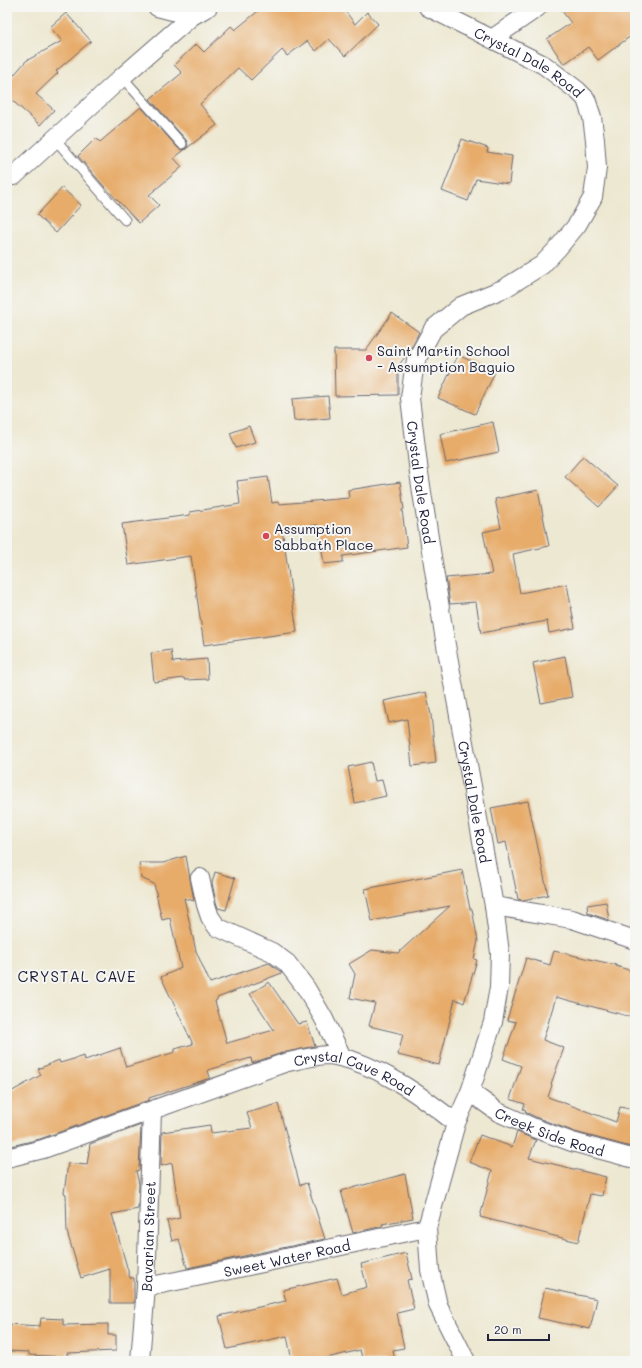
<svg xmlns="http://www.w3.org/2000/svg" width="642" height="1368" viewBox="0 0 642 1368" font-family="Mali,sans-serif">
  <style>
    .building { fill: #e7ac6b }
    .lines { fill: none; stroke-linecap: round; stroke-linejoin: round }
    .lane-casing { stroke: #696770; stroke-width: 11 }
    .street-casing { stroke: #696770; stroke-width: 20 }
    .lane { stroke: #fff; stroke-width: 9 }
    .street { stroke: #fff; stroke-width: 18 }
    .poi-dot { fill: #d1495b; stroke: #f6f6f2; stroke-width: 1.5 }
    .labels { text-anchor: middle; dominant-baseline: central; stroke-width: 4; stroke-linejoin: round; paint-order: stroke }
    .street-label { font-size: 14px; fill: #22223b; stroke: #f6f6f2 }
    .poi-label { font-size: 14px; fill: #22223b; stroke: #f6f6f2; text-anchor: start }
    .neighbourhood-label { font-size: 15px; letter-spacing: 1px; fill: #22223b; stroke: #f6f6f2 }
  </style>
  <rect width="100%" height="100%" fill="#f6f6f2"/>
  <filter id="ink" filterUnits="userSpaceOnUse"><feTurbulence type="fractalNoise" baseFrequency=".025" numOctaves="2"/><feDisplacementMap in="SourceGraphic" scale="8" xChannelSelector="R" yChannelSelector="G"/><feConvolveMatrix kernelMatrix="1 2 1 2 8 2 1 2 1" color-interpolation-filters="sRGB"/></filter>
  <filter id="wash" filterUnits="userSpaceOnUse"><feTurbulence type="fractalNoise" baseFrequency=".012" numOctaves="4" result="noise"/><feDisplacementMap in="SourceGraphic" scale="16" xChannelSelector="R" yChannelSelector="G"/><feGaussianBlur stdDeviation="0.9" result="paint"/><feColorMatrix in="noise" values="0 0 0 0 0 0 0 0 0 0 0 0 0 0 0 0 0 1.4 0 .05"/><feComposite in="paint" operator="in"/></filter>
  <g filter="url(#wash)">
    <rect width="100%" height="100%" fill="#ede8d1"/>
    <g id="blocks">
      <g class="building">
        <path d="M263,7H342L355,24L367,12L378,24L345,56L329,39L316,51L307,41L287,56L282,50L251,80L238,68L200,104L217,125L174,158L182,167L149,195L159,205L139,223L103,185L78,156L96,138L100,142L141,107L178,148L181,150L186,149L188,145L186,140L150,99L182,73L174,65L196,44L204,52L231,26L235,30Z"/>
        <path d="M559,7H635V33L598,60L588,47L564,64L547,39L571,23Z"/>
        <path d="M66,13L91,41L56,71L58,73L36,94L54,110L40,125L7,96V83L26,61L62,41L50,27Z"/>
        <path d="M462,139L488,148L487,152L512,156L509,184L476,179L468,201L442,191Z"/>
        <path d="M62,188L81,205L56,233L37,215Z"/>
        <path d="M392,313L419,332L409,352L398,366V395L335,396L334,350H366Z"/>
        <path d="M458,355L495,372L475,414L438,398Z"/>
        <path d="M328,396L330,418L294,421L292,399Z"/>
        <path d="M493,422L499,452L446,463L440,434Z"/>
        <path d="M249,426L255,442L236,448L230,433Z"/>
        <path d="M583,456L618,486L599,507L565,477Z"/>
        <path d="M268,477L272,503L278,502L279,504L349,498L348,490L400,482L404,509L402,510L407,547L343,556V562L324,564L318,525L282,528L297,632L204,645L191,556L128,565L122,524L190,515V512L240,504L237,481Z"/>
        <path d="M538,490L549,546L513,554L520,593L567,584L575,628L549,633L547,621L481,633L476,602L450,604L446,578L492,574L483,532L501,528L495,499Z"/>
        <path d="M171,650L173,662L207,659L208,679L185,680L184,678L154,682L151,653Z"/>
        <path d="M565,656L572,697L541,703L533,663Z"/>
        <path d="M426,692L431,715L436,763L412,766L407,719L389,723L384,701Z"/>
        <path d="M371,762L375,781L382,780L386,796L355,803L348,767Z"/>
        <path d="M528,801L548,895L523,900L518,899L506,842L498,844L491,808Z"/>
        <path d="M186,856L194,901L184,898L196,951L210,983L269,963L282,973L217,998V1000L215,1001L227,1043L274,1030L250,994L269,982L298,1024L307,1022L315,1046L282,1053L252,1063L251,1058L208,1070L210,1078L149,1098V1100L40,1139L7,1147V1094L41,1075L38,1069L59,1060L60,1063L84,1056L85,1060L120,1048L126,1067L175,1052V1049L193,1044L161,977L181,968L170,918L162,920L154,884L141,878L139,863H163Z"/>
        <path d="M462,870L470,909H472L478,941L474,959L477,960L464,1003L455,999L439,1065L398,1055L403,1034L369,1026L375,1003L350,998L355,974L349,964L372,950L398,953L450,906L372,921L365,889Z"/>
        <path d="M215,872L235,878L226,910L218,908L216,902L212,883Z"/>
        <path d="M606,902L609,920L588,913L587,905Z"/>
        <path d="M554,951L616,965V966L635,972V1018L556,997L543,1040L564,1048L551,1084L552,1085L548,1097L616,1122L620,1107L635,1110V1148L575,1132L538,1118L525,1112L526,1110L523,1109L525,1104L510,1099L521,1066L503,1059L516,1022L507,1020L526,958L550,965Z"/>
        <path d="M278,1104L300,1185L307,1183L325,1239L187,1268L179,1239L172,1241L167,1221L180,1218L172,1163L161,1166L162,1132L210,1125L211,1133L252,1128L247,1113Z"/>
        <path d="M141,1125L139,1170L136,1171L139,1184L138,1209L112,1214L130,1278H134V1303H110V1269L81,1278L67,1232L66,1194L64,1193L68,1163L87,1165L90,1144Z"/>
        <path d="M517,1132L536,1140L529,1158L606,1177L602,1196L590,1194L578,1242L480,1217L492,1171L469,1162L480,1135L512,1147Z"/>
        <path d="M405,1174L413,1218L382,1224L383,1226L353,1233L341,1191Z"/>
        <path d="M406,1253L412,1279L407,1280L414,1309L397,1313L404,1348L393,1350L395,1361H363L360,1350L314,1361H292L287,1336L227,1349L219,1316L286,1301L283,1290L337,1278L342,1294L367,1287L361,1264Z"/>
        <path d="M545,1288L597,1299L590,1329L538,1318Z"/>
        <path d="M41,1318L63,1319V1325L108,1324V1335H116V1351L67,1353V1357L29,1355V1352L7,1351V1324L40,1326Z"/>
      </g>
    </g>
  </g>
  <g filter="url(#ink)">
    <use href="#blocks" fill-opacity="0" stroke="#696770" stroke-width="1"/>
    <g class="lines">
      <g class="lane-casing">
        <g id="lane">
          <path d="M122,77L182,144"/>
          <path d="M55,139L125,220"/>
        </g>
      </g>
      <g class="street-casing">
        <g id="street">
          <path d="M157,7L192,16"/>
          <path id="s1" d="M428,7L544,65L578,91L586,99L592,117L595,140L597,168L593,197L577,225L558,248L542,265L505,288L461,306L433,329L416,360L413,376L410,398L419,473L444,634L494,906L500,953L499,987L493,1022L470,1092L456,1123L427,1228L430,1270L438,1305L466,1361"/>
          <path d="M492,39L538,7"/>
          <path d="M14,176L122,77L192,16L208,7"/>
          <path d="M200,878L206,905L210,917L217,927L272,952L287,963L306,988L324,1019L342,1057"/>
          <path d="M494,906L572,919L635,940"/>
          <path id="s2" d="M470,1092L498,1112L534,1128L572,1142L635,1159"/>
          <path id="s3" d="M7,1158L43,1149L284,1063C298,1060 312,1056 327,1055C335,1055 343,1058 351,1060C390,1073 424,1098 456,1123"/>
          <path id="s4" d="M146,1287C240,1269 333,1247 427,1228"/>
          <path id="s5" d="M140,1361L146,1287L152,1111"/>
        </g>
      </g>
      <use href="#lane" class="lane"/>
      <use href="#street" class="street"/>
    </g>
  </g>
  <g class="poi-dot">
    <circle cx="369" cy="358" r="4"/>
    <circle cx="266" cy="536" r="4"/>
  </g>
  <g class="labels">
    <g class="street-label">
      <text stroke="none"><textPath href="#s1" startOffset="115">Crystal Dale Road</textPath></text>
      <text stroke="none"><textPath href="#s1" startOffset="655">Crystal Dale Road</textPath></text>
      <text stroke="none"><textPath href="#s1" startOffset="979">Crystal Dale Road</textPath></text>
      <text stroke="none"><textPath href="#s3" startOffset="367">Crystal Cave Road</textPath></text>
      <text stroke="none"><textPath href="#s2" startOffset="90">Creek Side Road</textPath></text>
      <text stroke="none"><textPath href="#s5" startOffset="125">Bavarian Street</textPath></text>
      <text stroke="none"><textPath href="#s4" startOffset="144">Sweet Water Road</textPath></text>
    </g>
    <g class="poi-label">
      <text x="377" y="350">Saint Martin School<tspan x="377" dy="16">- Assumption Baguio</tspan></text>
      <text x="274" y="528">Assumption<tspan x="274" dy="16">Sabbath Place</tspan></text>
    </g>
    <g class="neighbourhood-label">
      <text x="77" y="976">CRYSTAL CAVE</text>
    </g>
  </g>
  <rect width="642" height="1368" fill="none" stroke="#f6f6f2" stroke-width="24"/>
  <path d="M488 1334v6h61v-6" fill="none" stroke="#22223b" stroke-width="2"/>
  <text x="494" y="1334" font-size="12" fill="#22223b" stroke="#f6f6f2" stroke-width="3" paint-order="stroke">20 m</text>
</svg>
